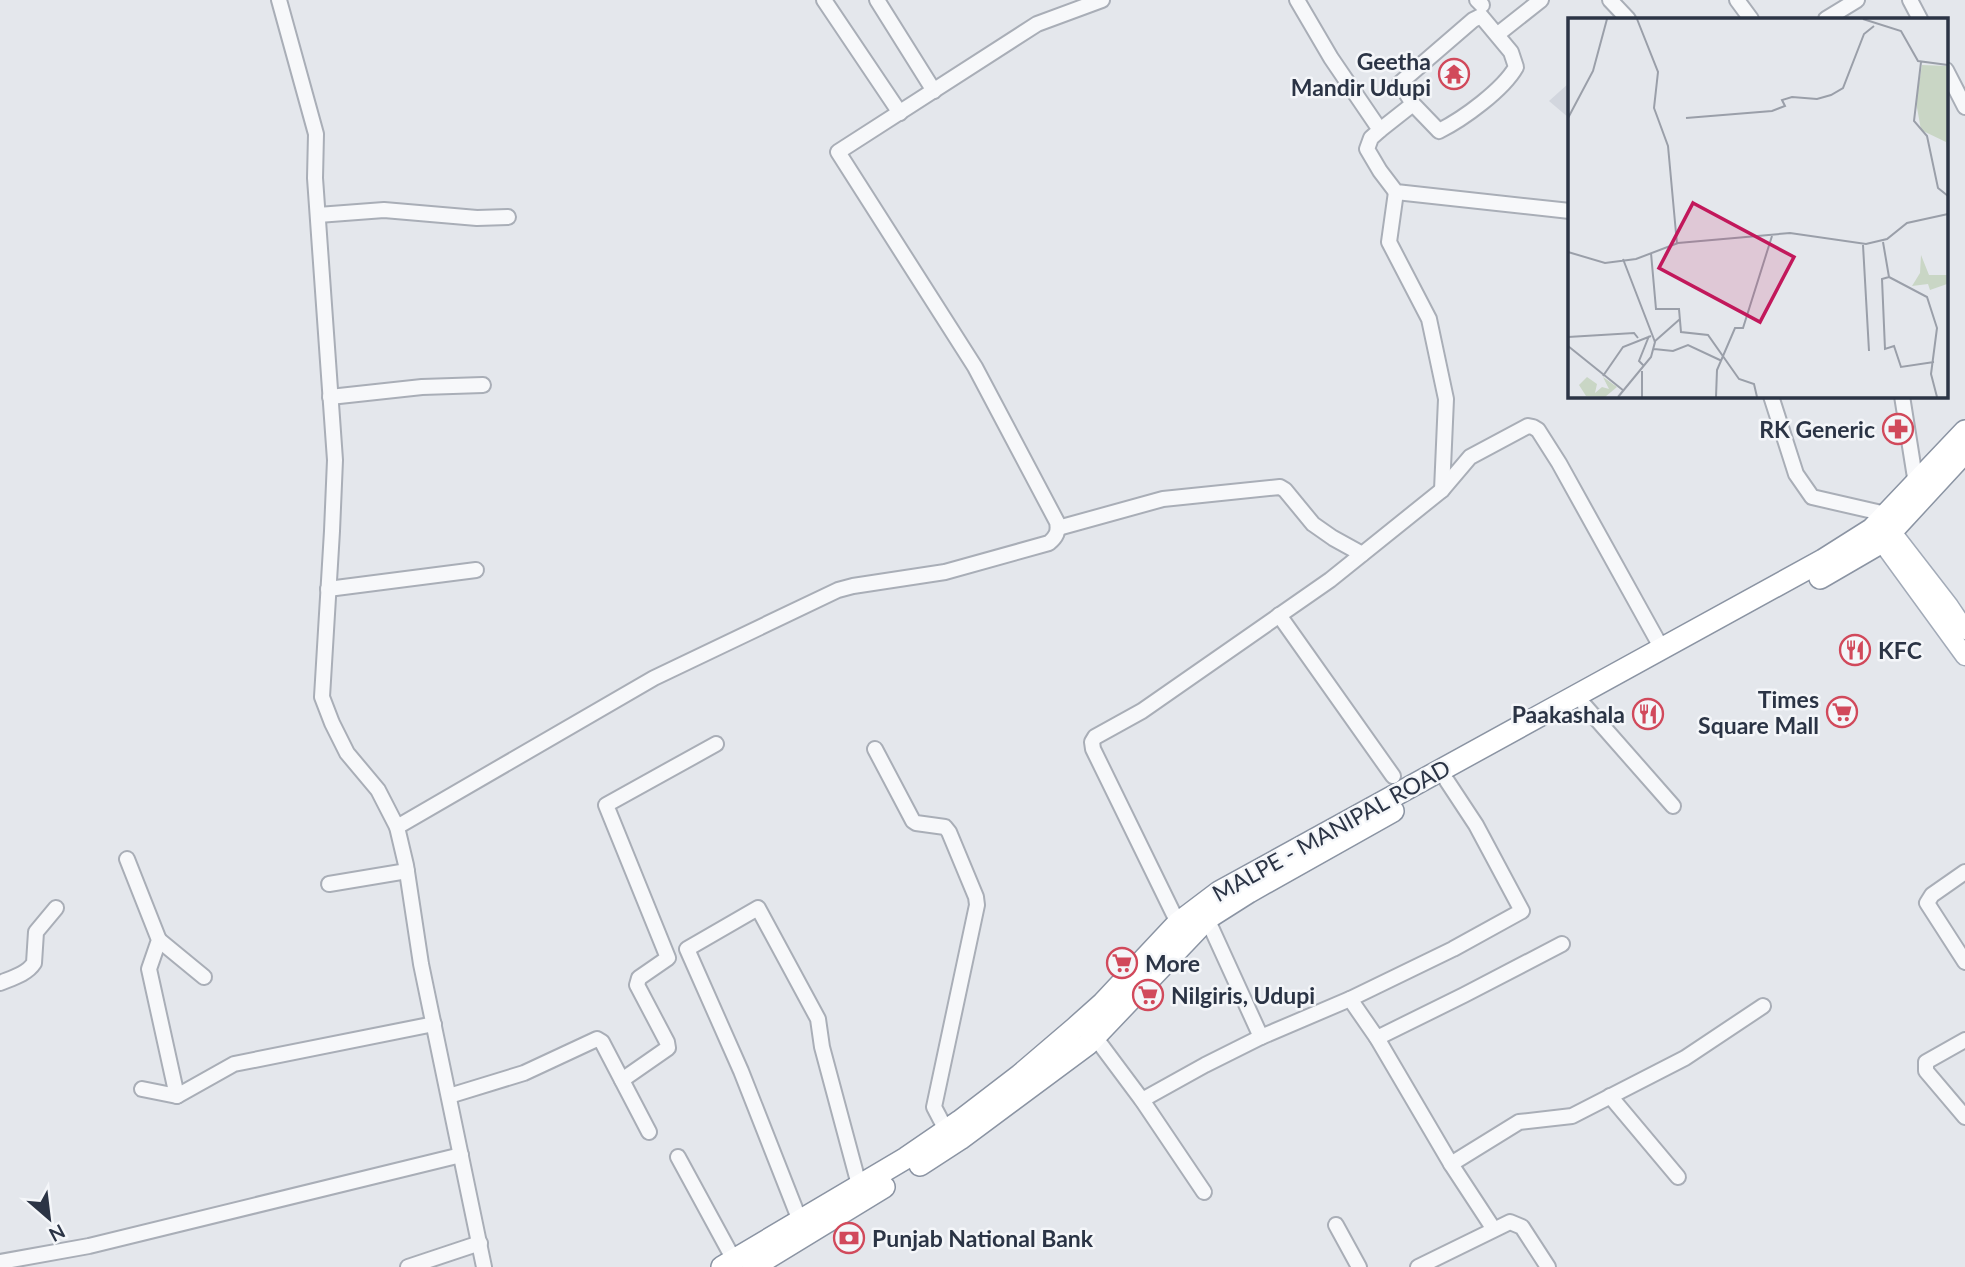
<svg xmlns="http://www.w3.org/2000/svg" width="1965" height="1267" viewBox="0 0 1965 1267" font-family="Lato,sans-serif">
  <style>
    .built { fill: #d2d6de }
    .lines { fill: none; stroke-linecap: round; stroke-linejoin: round }
    .minor-casing { stroke: #a9aeb7; stroke-width: 18 }
    .major-casing { stroke: #a3abb8; stroke-width: 21 }
    .highway-casing { stroke: #8b94a3; stroke-width: 24 }
    .minor { stroke: #f7f8fa; stroke-width: 14 }
    .major { stroke: #fff; stroke-width: 18 }
    .highway { stroke: #fff; stroke-width: 21 }
    .labels { text-anchor: middle; dominant-baseline: central; stroke-width: 5; stroke-linejoin: round; paint-order: stroke }
    .poi-label { font-size: 23px; font-weight: bold; fill: #2b3445; stroke: #f4f6f9; text-anchor: end }
    .street-label { font-size: 23px; fill: #2b3445; stroke: #f4f6f9 }
    .inset-road { fill: none; stroke: #9a9fa9; stroke-width: 2 }
    .view { fill: #c2185b; fill-opacity: 0.15; stroke: #c2185b; stroke-width: 3.5 }
    .inset-edge { fill: none; stroke: #2b3445; stroke-width: 3.5 }
  </style>
  <rect width="100%" height="100%" fill="#e4e7ec"/>
  <path class="built" d="M1569,83V118L1549,101Z"/>
  <g class="lines">
    <g class="minor-casing">
      <g id="minor">
        <path d="M279,0L316,134L315,178L335,460L332,531L322,697L332,723L347,753L378,790L397,827L406,865L421,964L484,1267"/>
        <path d="M824,0L900,113"/>
        <path d="M877,0L934,91"/>
        <path d="M1297,0L1331,58L1380,130L1371,138L1367,149L1380,171L1396,192L1570,211"/>
        <path d="M1477,0L1482,5"/>
        <path d="M1610,0L1628,19"/>
        <path d="M1737,0L1751,19"/>
        <path d="M1910,0L1920,19"/>
        <path d="M1826,19L1857,0"/>
        <path d="M1498,34L1541,0"/>
        <path d="M1946,70L1965,107"/>
        <path d="M1380,130L1413,104L1439,131C1463,119 1503,90 1516,67L1511,52L1481,16L1473,20L1400,83L1413,104"/>
        <path d="M1396,192L1389,242L1429,319L1446,399L1442,490"/>
        <path d="M318,215L384,210L477,218L508,217"/>
        <path d="M1771,396L1796,474L1812,497L1886,514"/>
        <path d="M1902,396L1916,484"/>
        <path d="M330,397L422,387L483,385"/>
        <path d="M1058,528L1163,499L1280,487L1285,490L1313,524L1333,538L1362,554"/>
        <path d="M328,589L476,570"/>
        <path d="M1279,615L1393,776"/>
        <path d="M1585,706L1673,806"/>
        <path d="M875,749L913,821L916,823L945,827L949,832L976,897L977,905L934,1107L946,1130"/>
        <path d="M397,827L654,678L838,590L853,586L945,572L1049,543C1056,537 1059,532 1057,522L975,367L838,152L1037,24L1102,0"/>
        <path d="M127,859L159,940L149,969L177,1096"/>
        <path d="M1965,872L1932,895L1927,903L1965,962"/>
        <path d="M329,884L407,871"/>
        <path d="M1204,912L1261,1037L1350,999L1377,1038L1451,1164L1491,1225L1492,1230"/>
        <path d="M1178,923L1093,749L1092,742L1095,737L1142,711L1330,580L1442,490L1470,457L1528,426L1533,427L1538,430L1559,463L1661,647"/>
        <path d="M159,940L204,977"/>
        <path d="M0,983C12,978 27,974 34,963L36,932L56,908"/>
        <path d="M1350,999L1453,949L1522,911L1476,825L1447,781"/>
        <path d="M1095,1037L1142,1100L1204,1192"/>
        <path d="M1377,1038L1464,995L1562,944"/>
        <path d="M1965,1040L1926,1062V1071L1965,1117"/>
        <path d="M622,1080L668,1048L667,1042L637,985L639,978L668,958L606,805L716,744"/>
        <path d="M142,1089L177,1096L234,1064L434,1024"/>
        <path d="M449,1096L524,1073L597,1039L602,1042L649,1132"/>
        <path d="M1610,1096L1678,1177"/>
        <path d="M1142,1100L1205,1065L1261,1037"/>
        <path d="M678,1157L734,1260"/>
        <path d="M1451,1164L1519,1122L1572,1116L1685,1058L1763,1006"/>
        <path d="M800,1221L741,1071L687,949L758,908L818,1019L822,1047L859,1185"/>
        <path d="M1336,1225L1359,1267"/>
        <path d="M0,1262L89,1246L461,1155"/>
        <path d="M408,1267L480,1243"/>
        <path d="M1418,1267L1510,1222L1522,1227L1548,1267"/>
      </g>
    </g>
    <g class="major-casing">
      <g id="major">
        <path d="M1884,522L1949,606L1965,630"/>
        <path d="M1874,531L1965,656"/>
      </g>
    </g>
    <g class="highway-casing">
      <g id="highway">
        <path d="M1820,578L1882,542L1965,452"/>
        <path d="M920,1165L960,1139L1088,1044L1208,918L1249,892L1393,811"/>
        <path d="M722,1267L906,1158L960,1121L1020,1075L1075,1028L1103,1003L1178,923L1219,892L1823,560L1872,529L1965,431"/>
        <path d="M753,1267L884,1187"/>
      </g>
    </g>
    <use href="#minor" class="minor"/>
    <use href="#major" class="major"/>
    <use href="#highway" class="highway"/>
  </g>
  <defs>
    <g id="temple-ring" transform="scale(1.575)"><circle r="9.5" fill="#f4f6f9" stroke="#d1495b" stroke-width="1.5"/><path d="M0-6L5-2H3V0L6.5 2.5H4V6H1.5V3h-3V6H-4V2.5H-6.5L-3 0V-2H-5Z" fill="#d1495b"/></g>
    <g id="pharmacy-ring" transform="scale(1.575)"><circle r="9.5" fill="#f4f6f9" stroke="#d1495b" stroke-width="1.5"/><path d="M-2-6h4v4h4v4h-4v4h-4v-4h-4v-4h4Z" fill="#d1495b"/></g>
    <g id="restaurant-ring" transform="scale(1.575)"><circle r="9.5" fill="#f4f6f9" stroke="#d1495b" stroke-width="1.5"/><path d="M-5-6h1v4h1v-4h1v4h1v-4h1v5L-1.5 .5V6h-2V.5L-5-1ZM5-6V6H3V1.5H1.5Q1.5-4 5-6Z" fill="#d1495b"/></g>
    <g id="supermarket-ring" transform="scale(1.575)"><circle r="9.5" fill="#f4f6f9" stroke="#d1495b" stroke-width="1.5"/><path d="M-6-5.5h2.5l.6 2H6L4.5 2H-2.5L-4.4-4H-6ZM-1.5 3.2a1.3 1.3 0 1 0 .1 0ZM3 3.2a1.3 1.3 0 1 0 .1 0Z" fill="#d1495b"/></g>
    <g id="bank-ring" transform="scale(1.575)"><circle r="9.5" fill="#f4f6f9" stroke="#d1495b" stroke-width="1.5"/><path d="M-6-4H6V4H-6ZM0-2.3a2.3 2.3 0 1 0 0 4.6a2.3 2.3 0 1 0 0-4.6Z" fill="#d1495b"/></g>
  </defs>
  <g fill-rule="evenodd">
    <use href="#temple-ring" x="1454" y="74"/>
    <use href="#pharmacy-ring" x="1898" y="429"/>
    <use href="#restaurant-ring" x="1855" y="650"/>
    <use href="#supermarket-ring" x="1842" y="712"/>
    <use href="#restaurant-ring" x="1648" y="714"/>
    <use href="#supermarket-ring" x="1122" y="963"/>
    <use href="#supermarket-ring" x="1148" y="995"/>
    <use href="#bank-ring" x="849" y="1238"/>
  </g>
  <g class="labels">
    <g class="poi-label">
      <text x="1431" y="61">Geetha<tspan x="1431" dy="26">Mandir Udupi</tspan></text>
      <text x="1875" y="429">RK Generic</text>
      <text x="1878" y="650" text-anchor="start">KFC</text>
      <text x="1819" y="699">Times<tspan x="1819" dy="26">Square Mall</tspan></text>
      <text x="1625" y="714">Paakashala</text>
      <text x="1145" y="963" text-anchor="start">More</text>
      <text x="1171" y="995" text-anchor="start">Nilgiris, Udupi</text>
      <text x="872" y="1238" text-anchor="start">Punjab National Bank</text>
    </g>
    <g class="street-label">
      <text transform="translate(1331 830) rotate(-29)">MALPE - MANIPAL ROAD</text>
    </g>
  </g>
  <g transform="translate(1568 18)">
    <rect width="380" height="380" fill="#e4e7ec"/>
    <path d="M354,47L380,48V141L378,124L353,112L348,84ZM353,237L361,257H380V274L379,266L362,272L360,266L344,268L352,255ZM19,359L29,366L27,375L34,369L41,371L35,359L49,369L37,379L18,378L11,367Z" fill="#c9d6c5"/>
    <path class="inset-road" d="M69,1L90,54L86,90L100,128L109,226M295,1L333,13L350,43L380,47M353,44L346,103L359,118L370,170L380,178M0,100L25,53L39,1M118,100L204,93L217,88L214,82L224,79L249,81L263,77L275,70L296,16L306,8M315,224L321,259L359,279L369,310L363,356L369,379M295,227L301,333M0,234L37,245L68,241L110,225L222,215L298,226L319,221L339,205L380,196M83,235L88,291H111L113,314L140,317L171,361L186,366L189,379M321,259L314,261L317,331L326,328L333,349L366,344M0,319L66,315L70,320M86,324L112,301M0,328L56,373M86,331L105,333L120,327L154,343M76,348L71,343L81,318M74,353V379M35,358L55,329L83,318M50,379L83,339L87,324L55,241M148,379L149,352L167,310H175L204,218"/>
    <path class="view" d="M125,185L226,239L192,304L91,250Z"/>
    <rect width="380" height="380" class="inset-edge"/>
  </g>
  <g transform="translate(49 1218) rotate(152)" stroke="#f4f6f9" stroke-width="5" paint-order="stroke">
  <path d="M0-5L12 26L0 18L-12 26Z" fill="#2b3445"/>
  <text y="-10" font-size="19" font-weight="bold" text-anchor="middle" fill="#2b3445">N</text>
  </g>
</svg>
